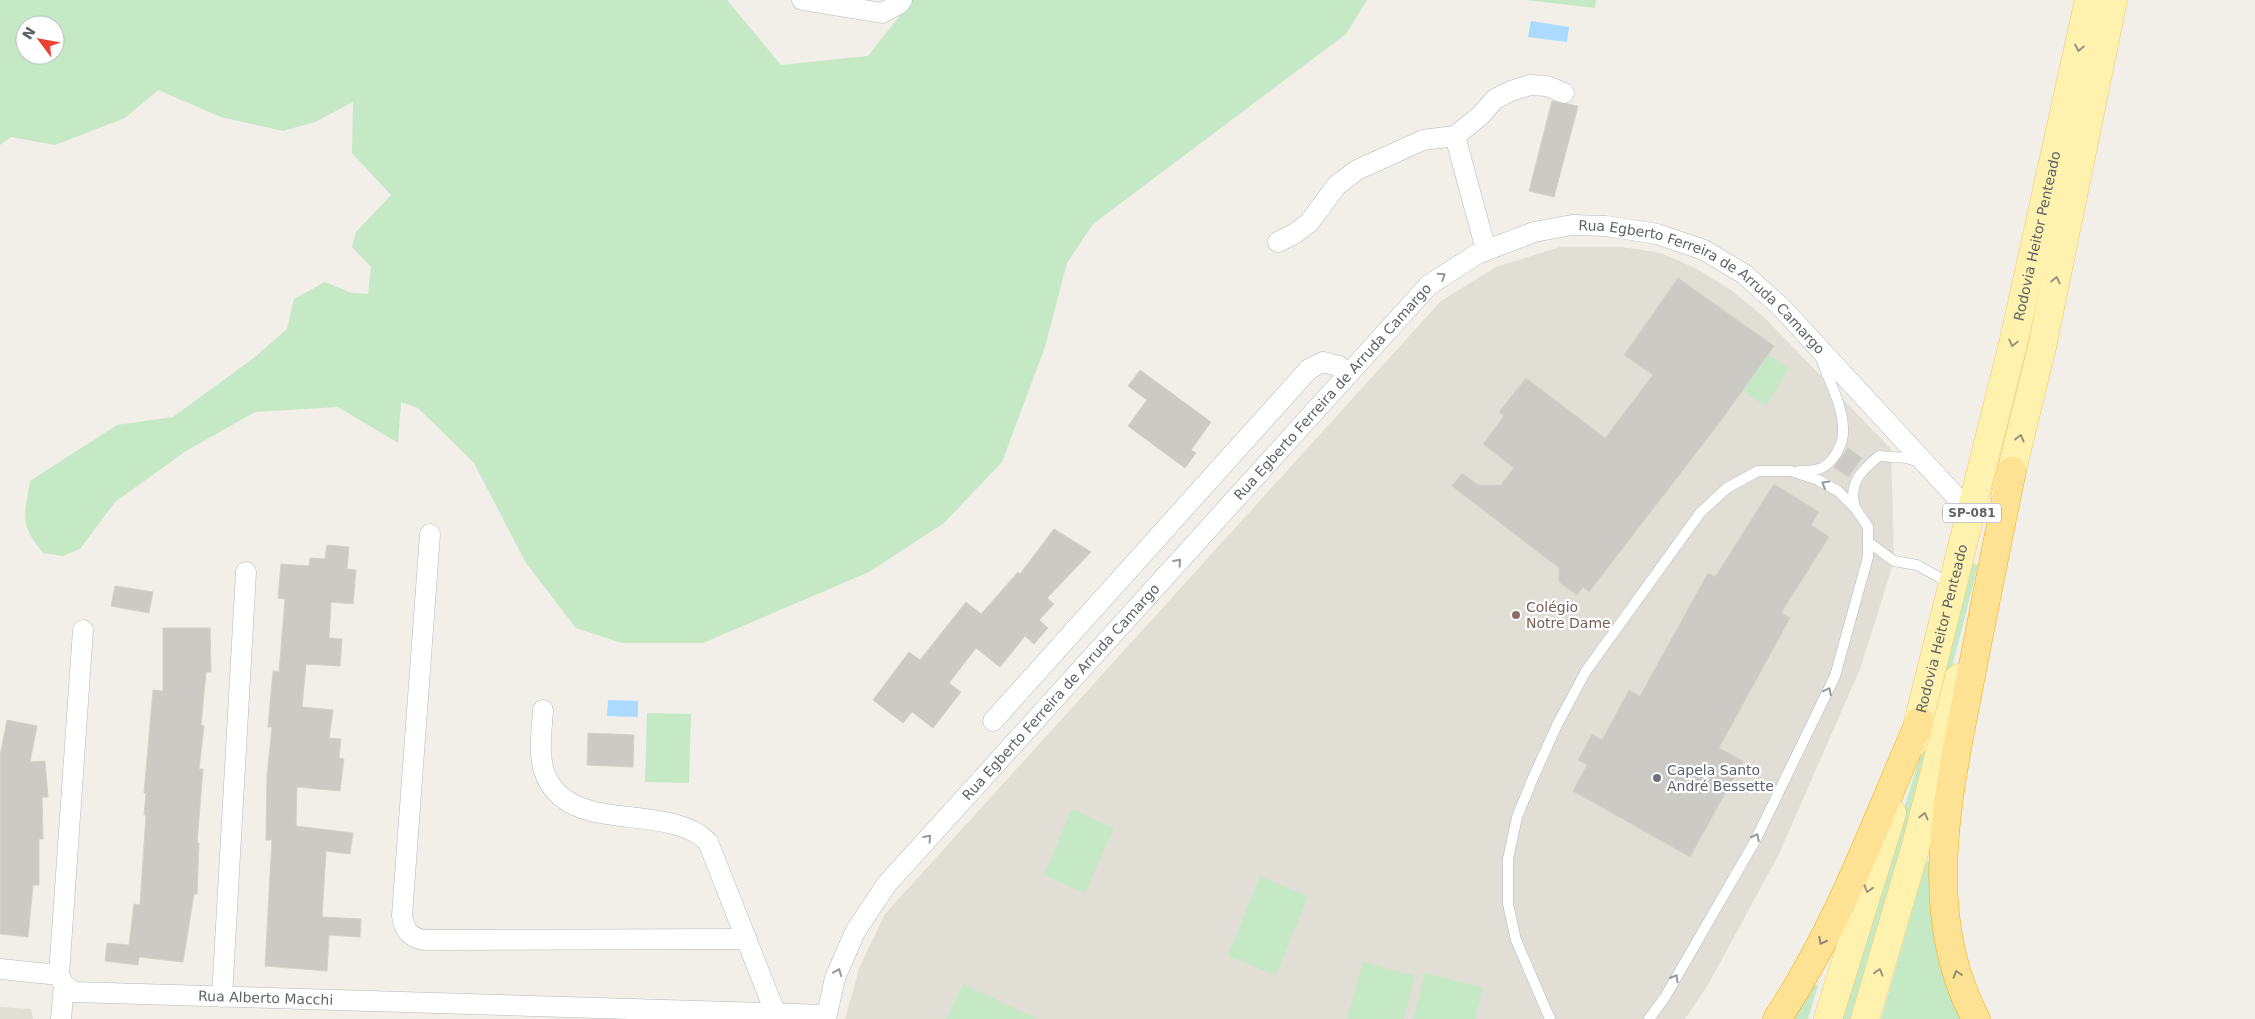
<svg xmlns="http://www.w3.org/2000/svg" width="2255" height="1019" viewBox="0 0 2255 1019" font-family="'DejaVu Sans',sans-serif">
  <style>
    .education { fill: #e1ded6 }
    .green { fill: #c5e8c5; fill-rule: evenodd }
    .water { fill: #aadaff }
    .building { fill: #cccac5; stroke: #d6d1c6 }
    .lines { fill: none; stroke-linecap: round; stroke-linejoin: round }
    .lane-casing { stroke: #b5b8bc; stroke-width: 11 }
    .street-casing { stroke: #b5b8bc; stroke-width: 21 }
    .primary-casing { stroke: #f2c960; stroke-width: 29 }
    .highway-casing { stroke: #f9ab00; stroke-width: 29 }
    .lane { stroke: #fff; stroke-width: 10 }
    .street { stroke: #fff; stroke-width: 20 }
    .primary { stroke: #fff2af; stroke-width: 28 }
    .highway { stroke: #fde293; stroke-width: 28 }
    .oneway { stroke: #979581 }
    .oneway2 { stroke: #979a9d }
    .oneway3 { stroke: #8e8975 }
    .education-dot { fill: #8d6e63; stroke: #fff; stroke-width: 2 }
    .worship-dot { fill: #6b7280; stroke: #fff; stroke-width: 2 }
    .labels { text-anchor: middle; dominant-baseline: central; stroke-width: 4.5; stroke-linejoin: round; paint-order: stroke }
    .shield { fill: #fff; stroke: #8f9295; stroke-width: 1 }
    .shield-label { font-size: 12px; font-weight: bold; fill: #5f6368 }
    .street-label { font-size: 14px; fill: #5f6368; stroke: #fff }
    .education-label { font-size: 14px; fill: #785e54; stroke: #fff; text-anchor: start }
    .worship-label { font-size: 14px; fill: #5b616d; stroke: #fff; text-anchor: start }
  </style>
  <rect width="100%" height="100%" fill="#f1efe8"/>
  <g class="education">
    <path d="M1560,247H1622L1661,253L1697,269L1731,290L1763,316L1891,449L1894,561L1860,669L1779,854L1709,983L1685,1019H845L860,966L885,914L1441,301L1496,267Z"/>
    <path d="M0,1007L31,1009L33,1019H0Z"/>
  </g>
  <g class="green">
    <path d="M0,0H727L781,65L868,56L912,0H1367L1346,34L1093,224L1067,263L1045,347L1002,462L944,523L869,572L703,643H622L576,628L526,563L474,463L418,408L401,402L398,443L338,407L255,412L186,451L115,502L80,549L63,556L43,553C18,522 25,516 30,481L117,425L173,417L255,357L287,329L294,299L325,282L352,293L368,294L371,267L352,247L356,232L391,195L352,153L353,102L315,122L283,131L221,117L158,90L125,118L55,145L11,137L0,145ZM25,25H55V55H25Z"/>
    <path d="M1526,0H1596L1595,8Z"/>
    <path d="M1686,305L1789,368L1766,406L1663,342Z"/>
    <path d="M1971,563L1978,565L1942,707L1850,1019H1838L1915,773L1936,702Z"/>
    <path d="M647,713L691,714L689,783L645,782Z"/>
    <path d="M1072,809L1114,828L1085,893L1044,875Z"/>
    <path d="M1935,858L1965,1019H1881L1926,862Z"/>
    <path d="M1260,876L1308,896L1276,975L1228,956Z"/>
    <path d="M1363,962L1415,976L1404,1019H1347Z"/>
    <path d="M1425,973L1483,988L1475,1019H1413Z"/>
    <path d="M963,984L1037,1019H946Z"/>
    <path d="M1818,985L1808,1019H1787L1809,987Z"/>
  </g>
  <g class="water">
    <path d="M1531,21L1569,27L1567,42L1528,37Z"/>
    <path d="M608,700L638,701V717L607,716Z"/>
  </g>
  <g class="building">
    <path d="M1552,101L1578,106L1554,197L1529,191Z"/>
    <path d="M1678,278L1774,346L1720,422L1589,592L1583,587L1577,595L1559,582V568L1452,486L1462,473L1478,485H1501L1514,468L1483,444L1504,416L1499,412L1526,378L1605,438L1653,375L1624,355Z"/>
    <path d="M1140,370L1211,422L1191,450L1196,453L1185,468L1128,426L1147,400L1128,386Z"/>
    <path d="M1848,448L1862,458L1848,477L1834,467Z"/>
    <path d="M1774,484L1819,512L1811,525L1829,537L1781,613L1790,618L1719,748L1743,761L1690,857L1573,791L1587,765L1578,760L1592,734L1602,740L1629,690L1640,696L1708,573L1715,577Z"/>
    <path d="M1054,529L1091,552L1047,598L1054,604L1039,620L1048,628L1034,644L1025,636L1000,667L976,648L949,683L961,692L933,728L912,712L903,723L873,700L909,652L920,660L966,602L981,614L1018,572L1020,574Z"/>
    <path d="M327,545L349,547L347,569L356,570L353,604L331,602L329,638L342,639L340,666L306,664L302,707L333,710L329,738L341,739L339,758L344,759L340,791L297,787L296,826L353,833L350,854L326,851L322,917L361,919L360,937L329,935L327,971L265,966L272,840H266L267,776L272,727H268L273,671L279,672L285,599L278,598L281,564L309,566L310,558L325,559Z"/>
    <path d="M115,586L153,592L149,613L111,606Z"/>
    <path d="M163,628H210L211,672H206L201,725L204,726L199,769H203L197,843H199L197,894H194L183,962L139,957L138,965L105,961L107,943L129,945L134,904L140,905L146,815H144L146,793H144L153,690L163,691Z"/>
    <path d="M7,720L37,726L30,762L45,761L48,797H42L43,839H39V885H33L28,937L0,934V756Z"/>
    <path d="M588,733L634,735L633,767L587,765Z"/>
  </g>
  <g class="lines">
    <g class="lane-casing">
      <g id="lane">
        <path d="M1799,471C1804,471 1810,471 1815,470C1832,467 1844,445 1843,429C1843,406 1829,380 1821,359"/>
        <path d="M1855,508C1848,483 1861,471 1879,456L1907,458L1919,462"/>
        <path d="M1868,542L1894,561L1917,565L1951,584"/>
        <path d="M1550,1019L1516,940L1508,904V859L1517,817L1533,778L1557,725L1586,671L1700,513L1727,488L1758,471H1791L1818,480L1838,491L1856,509L1868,527V557L1835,676L1755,841L1665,997L1649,1019"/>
      </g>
    </g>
    <g class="street-casing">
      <g id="street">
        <path d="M802,0L882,13L899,4L902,0"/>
        <path d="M1455,136L1486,250"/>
        <path d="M1278,242L1294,234L1309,223L1337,185L1357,170L1423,140L1455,136L1480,116L1495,99L1511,91L1530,85L1547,86L1564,93"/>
        <path d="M430,534L402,916C405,931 409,937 424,940L747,939"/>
        <path id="s1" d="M83,630L59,975L64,985L74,992L826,1015"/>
        <path d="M543,710C542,729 538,752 544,771C567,838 666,800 708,842L775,1012"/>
        <path d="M993,721L1309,369L1323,362L1339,366L1349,374"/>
        <path d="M0,969L59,975"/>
        <path d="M222,997L246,572"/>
        <path d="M61,1019L64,985"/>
        <path id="s2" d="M826,1019L835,978L855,932L886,885L1429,285L1477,254L1534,232L1572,225L1606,226L1657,234L1704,250L1744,274L1781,307L1972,514"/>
      </g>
    </g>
    <g class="primary-casing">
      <g id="primary">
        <path d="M2006,494L2042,347L2113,0"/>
        <path id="s3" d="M1913,743L2014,340L2089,0"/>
        <path d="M1828,1019L1892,813"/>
        <path d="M1865,1019L1915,849L1959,678"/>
      </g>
    </g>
    <g class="highway-casing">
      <g id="highway">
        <path d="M1777,1019C1838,928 1876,821 1920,721"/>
        <path d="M1976,1019C1920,914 1948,796 1969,686C1983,614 1997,542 2012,471"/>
      </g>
    </g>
    <use href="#lane" class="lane"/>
    <use href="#street" class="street"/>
    <use href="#primary" class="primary"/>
    <use href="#highway" class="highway"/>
  </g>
  <defs><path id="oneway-chevron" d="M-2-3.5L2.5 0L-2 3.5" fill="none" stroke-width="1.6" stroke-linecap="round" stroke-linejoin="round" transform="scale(1.25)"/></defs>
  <g class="oneway">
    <use href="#oneway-chevron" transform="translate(2079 48) rotate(102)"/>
    <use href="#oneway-chevron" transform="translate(2056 280) rotate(-78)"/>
    <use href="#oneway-chevron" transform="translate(2013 343) rotate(103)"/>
    <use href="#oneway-chevron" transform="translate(2020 438) rotate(-76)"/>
    <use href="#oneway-chevron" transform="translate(1924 816) rotate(-76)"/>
    <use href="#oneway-chevron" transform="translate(1868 889) rotate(107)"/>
    <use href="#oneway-chevron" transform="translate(1879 972) rotate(-73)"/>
  </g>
  <g class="oneway2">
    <use href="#oneway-chevron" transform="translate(1442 276) rotate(-33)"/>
    <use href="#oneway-chevron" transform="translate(1825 484) rotate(-150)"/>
    <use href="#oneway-chevron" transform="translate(1178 562) rotate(-48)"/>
    <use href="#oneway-chevron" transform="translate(1828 691) rotate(-64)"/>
    <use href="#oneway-chevron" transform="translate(1756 837) rotate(-63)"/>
    <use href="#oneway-chevron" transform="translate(928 838) rotate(-48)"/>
    <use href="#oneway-chevron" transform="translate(838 972) rotate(-68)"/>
    <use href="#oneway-chevron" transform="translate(1675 978) rotate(-60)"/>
  </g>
  <g class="oneway3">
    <use href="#oneway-chevron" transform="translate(1822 941) rotate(117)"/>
    <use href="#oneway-chevron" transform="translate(1957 974) rotate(-108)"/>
  </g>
  <circle class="education-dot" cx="1516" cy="615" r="5"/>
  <circle class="worship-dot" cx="1657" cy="778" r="5"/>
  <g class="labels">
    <rect class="shield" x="1943" y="503.5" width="58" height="19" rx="4"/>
    <g class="shield-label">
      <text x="1972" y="513">SP-081</text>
    </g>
    <g class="street-label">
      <text stroke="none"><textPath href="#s3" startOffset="522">Rodovia Heitor Penteado</textPath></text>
      <text stroke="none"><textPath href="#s2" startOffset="1264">Rua Egberto Ferreira de Arruda Camargo</textPath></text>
      <text stroke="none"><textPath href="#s2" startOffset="814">Rua Egberto Ferreira de Arruda Camargo</textPath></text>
      <text stroke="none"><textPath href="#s3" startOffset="118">Rodovia Heitor Penteado</textPath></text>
      <text stroke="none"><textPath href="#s2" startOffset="409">Rua Egberto Ferreira de Arruda Camargo</textPath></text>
      <text stroke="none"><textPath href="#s1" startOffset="561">Rua Alberto Macchi</textPath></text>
    </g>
    <g class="education-label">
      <text x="1526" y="607">Colégio<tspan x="1526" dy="16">Notre Dame</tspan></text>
    </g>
    <g class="worship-label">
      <text x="1667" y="770">Capela Santo<tspan x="1667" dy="16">André Bessette</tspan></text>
    </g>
  </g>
  <g transform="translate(40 40) rotate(302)"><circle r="24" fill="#ffffff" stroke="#bfc1c3"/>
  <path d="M0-4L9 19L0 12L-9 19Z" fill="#ea4335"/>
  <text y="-8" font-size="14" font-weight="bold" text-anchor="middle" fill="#5f6368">N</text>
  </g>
</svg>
